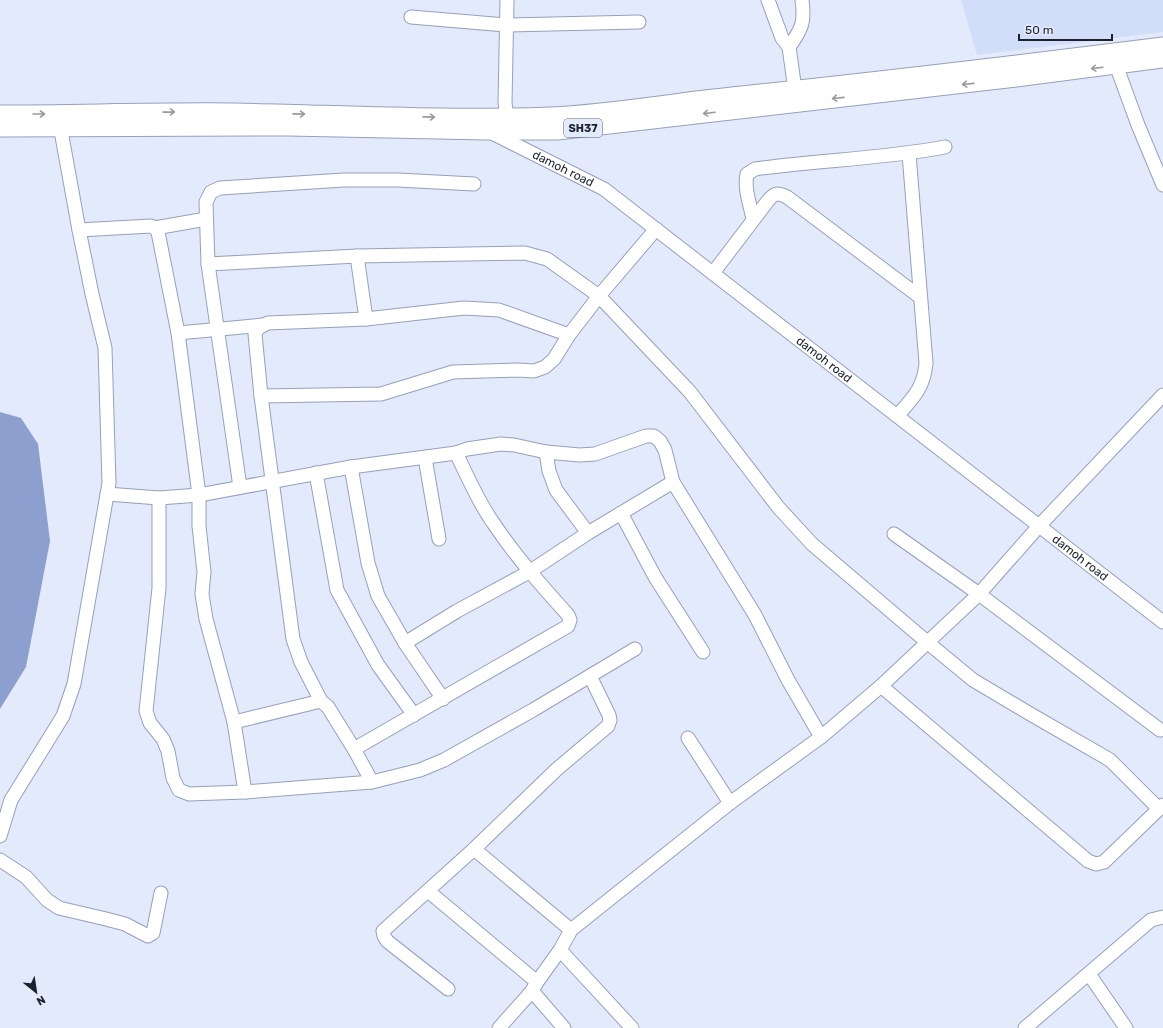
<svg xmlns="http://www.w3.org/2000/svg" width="1163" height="1028" viewBox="0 0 1163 1028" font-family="Rubik,sans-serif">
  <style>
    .built { fill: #d2ddf9 }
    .water { fill: #8d9fce }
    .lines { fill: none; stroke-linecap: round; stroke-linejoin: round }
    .minor-casing { stroke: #96a0bb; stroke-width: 15 }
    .major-casing { stroke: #96a0bb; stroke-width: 19 }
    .minor { stroke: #fff; stroke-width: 13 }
    .major { stroke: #fff; stroke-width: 17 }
    .oneway { stroke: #999ba0 }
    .labels { text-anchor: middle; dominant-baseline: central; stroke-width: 4; stroke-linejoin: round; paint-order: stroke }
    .shield { fill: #e3eafb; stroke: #585d6a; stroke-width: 1 }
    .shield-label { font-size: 11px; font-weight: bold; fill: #1d212c }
    .street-label { font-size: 12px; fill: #1d212c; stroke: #e3eafb }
  </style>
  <rect width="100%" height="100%" fill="#e3eafb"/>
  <path class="built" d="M961,0H1163V32L977,55Z"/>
  <path class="water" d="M0,412L21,418L38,444L50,541L26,667L0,709Z"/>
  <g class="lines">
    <g class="minor-casing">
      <g id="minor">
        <path d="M507,0L505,103L508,125"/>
        <path d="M768,0L782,38L789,47L795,90"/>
        <path d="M411,17L506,25L639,22"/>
        <path d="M789,47C802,29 805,22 802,0"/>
        <path d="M1116,65L1138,125L1163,185"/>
        <path id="s1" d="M488,131L604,189L1163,622"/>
        <path d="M753,219C750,204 744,189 747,174L755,169C818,160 882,159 945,147"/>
        <path d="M155,228L206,219"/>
        <path d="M79,230L151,226L155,228L158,232L178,333L199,495V526L204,572L202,594L206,619L234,722L245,792"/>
        <path d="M357,256L366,319"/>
        <path d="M208,264L357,256L525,253L547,259L599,296L690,392L778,507L812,544L927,642L973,680L1032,715L1110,760L1159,809"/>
        <path d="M713,273L767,202C774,193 777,192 787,197L920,297"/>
        <path d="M178,333L263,325"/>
        <path d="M261,396L381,394L453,372L518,370L534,371L545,367L554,359L569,335L599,296L656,229"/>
        <path d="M897,416C913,398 924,388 926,363L909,154"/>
        <path d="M546,452L549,471L556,490L588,533"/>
        <path d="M425,458L439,539"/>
        <path d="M351,467L368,563L378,596L405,643L443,699"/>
        <path d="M316,473L337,590L378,665L414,715"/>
        <path d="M240,487L208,264L206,202L211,192L220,188L344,180H398L474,184"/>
        <path d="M107,494L159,498L199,495L351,467L456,453L467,449L501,444L514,445L546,452L580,455L595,454L646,436H654L660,441L665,450L673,482L755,615L788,680L821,737"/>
        <path d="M159,498V588L146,711L150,723L163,739L168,751L173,778L179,790L189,794L245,792L372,782L420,770L444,760L533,710L635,649"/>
        <path d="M621,513L655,577L703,652"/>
        <path d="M894,534L979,594L1160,730"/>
        <path d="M405,643L457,611L529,572L588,533L673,482"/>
        <path d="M881,686L1088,861L1096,864L1104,862L1163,805"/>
        <path d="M234,722L321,701"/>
        <path d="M688,738L730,803"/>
        <path d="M354,749L568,626L570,620L568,615C542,586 516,557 494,524C478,502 468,477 456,453"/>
        <path d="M372,782L354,749L328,707L321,701L301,662L293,639L261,396L255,334L258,328L268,323L366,319L464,308L499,310L569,335"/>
        <path d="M0,836L11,800L63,716L74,684L109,483L105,348L92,294L79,230L59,120"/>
        <path d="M474,849L571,930"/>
        <path d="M0,860L26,877L47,900L59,908L106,919L125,924L148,936L153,933L161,893"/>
        <path d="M428,891L537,982"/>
        <path d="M560,950L632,1028"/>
        <path d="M1089,974L1126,1028"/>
        <path d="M448,989L387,941L384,936L383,931L474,849L557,769L608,726L610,720L609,715L590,676"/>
        <path d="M532,991L564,1028"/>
        <path d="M499,1028L532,991L537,982L560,950L571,930L730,803L821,737L881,686L979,594L1039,526L1163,395"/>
        <path d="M1025,1028L1151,920L1163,917"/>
      </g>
    </g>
    <g class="major-casing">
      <g id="major">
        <path d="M0,114C78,114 156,111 235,112C340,114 446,120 551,116C612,113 672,102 732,96C876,81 1019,64 1163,46"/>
        <path d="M0,128L288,127L487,131H557L1016,78L1163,59"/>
      </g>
    </g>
    <use href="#minor" class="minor"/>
    <use href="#major" class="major"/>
  </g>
  <defs><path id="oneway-shaft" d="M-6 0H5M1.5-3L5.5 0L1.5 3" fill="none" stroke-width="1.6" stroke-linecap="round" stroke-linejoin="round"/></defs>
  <g class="oneway">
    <use href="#oneway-shaft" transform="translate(1097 68) rotate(173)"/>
    <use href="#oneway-shaft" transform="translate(968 84) rotate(174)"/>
    <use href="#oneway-shaft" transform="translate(838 98) rotate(174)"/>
    <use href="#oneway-shaft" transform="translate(169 112) rotate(-1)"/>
    <use href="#oneway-shaft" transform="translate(709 113) rotate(173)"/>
    <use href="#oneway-shaft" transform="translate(39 114)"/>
    <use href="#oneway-shaft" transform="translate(299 114) rotate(1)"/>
    <use href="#oneway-shaft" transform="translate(429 117) rotate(1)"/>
  </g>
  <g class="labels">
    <rect class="shield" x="564" y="119" width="38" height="18" rx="3"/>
    <g class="shield-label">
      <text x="583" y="128">SH37</text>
    </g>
    <g class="street-label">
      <text stroke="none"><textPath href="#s1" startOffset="84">damoh road</textPath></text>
      <text stroke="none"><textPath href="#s1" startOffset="408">damoh road</textPath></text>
      <text stroke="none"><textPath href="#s1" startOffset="732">damoh road</textPath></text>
    </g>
  </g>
  <g transform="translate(36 992) rotate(150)" stroke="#e3eafb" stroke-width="3" paint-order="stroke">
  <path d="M0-3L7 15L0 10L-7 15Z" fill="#1d212c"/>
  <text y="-6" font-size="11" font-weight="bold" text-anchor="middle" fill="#1d212c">N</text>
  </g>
  <path d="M1019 34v6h93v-6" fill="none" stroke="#1d212c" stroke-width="2"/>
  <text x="1025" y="34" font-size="12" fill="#1d212c" stroke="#e3eafb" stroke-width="3" paint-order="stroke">50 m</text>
</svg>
